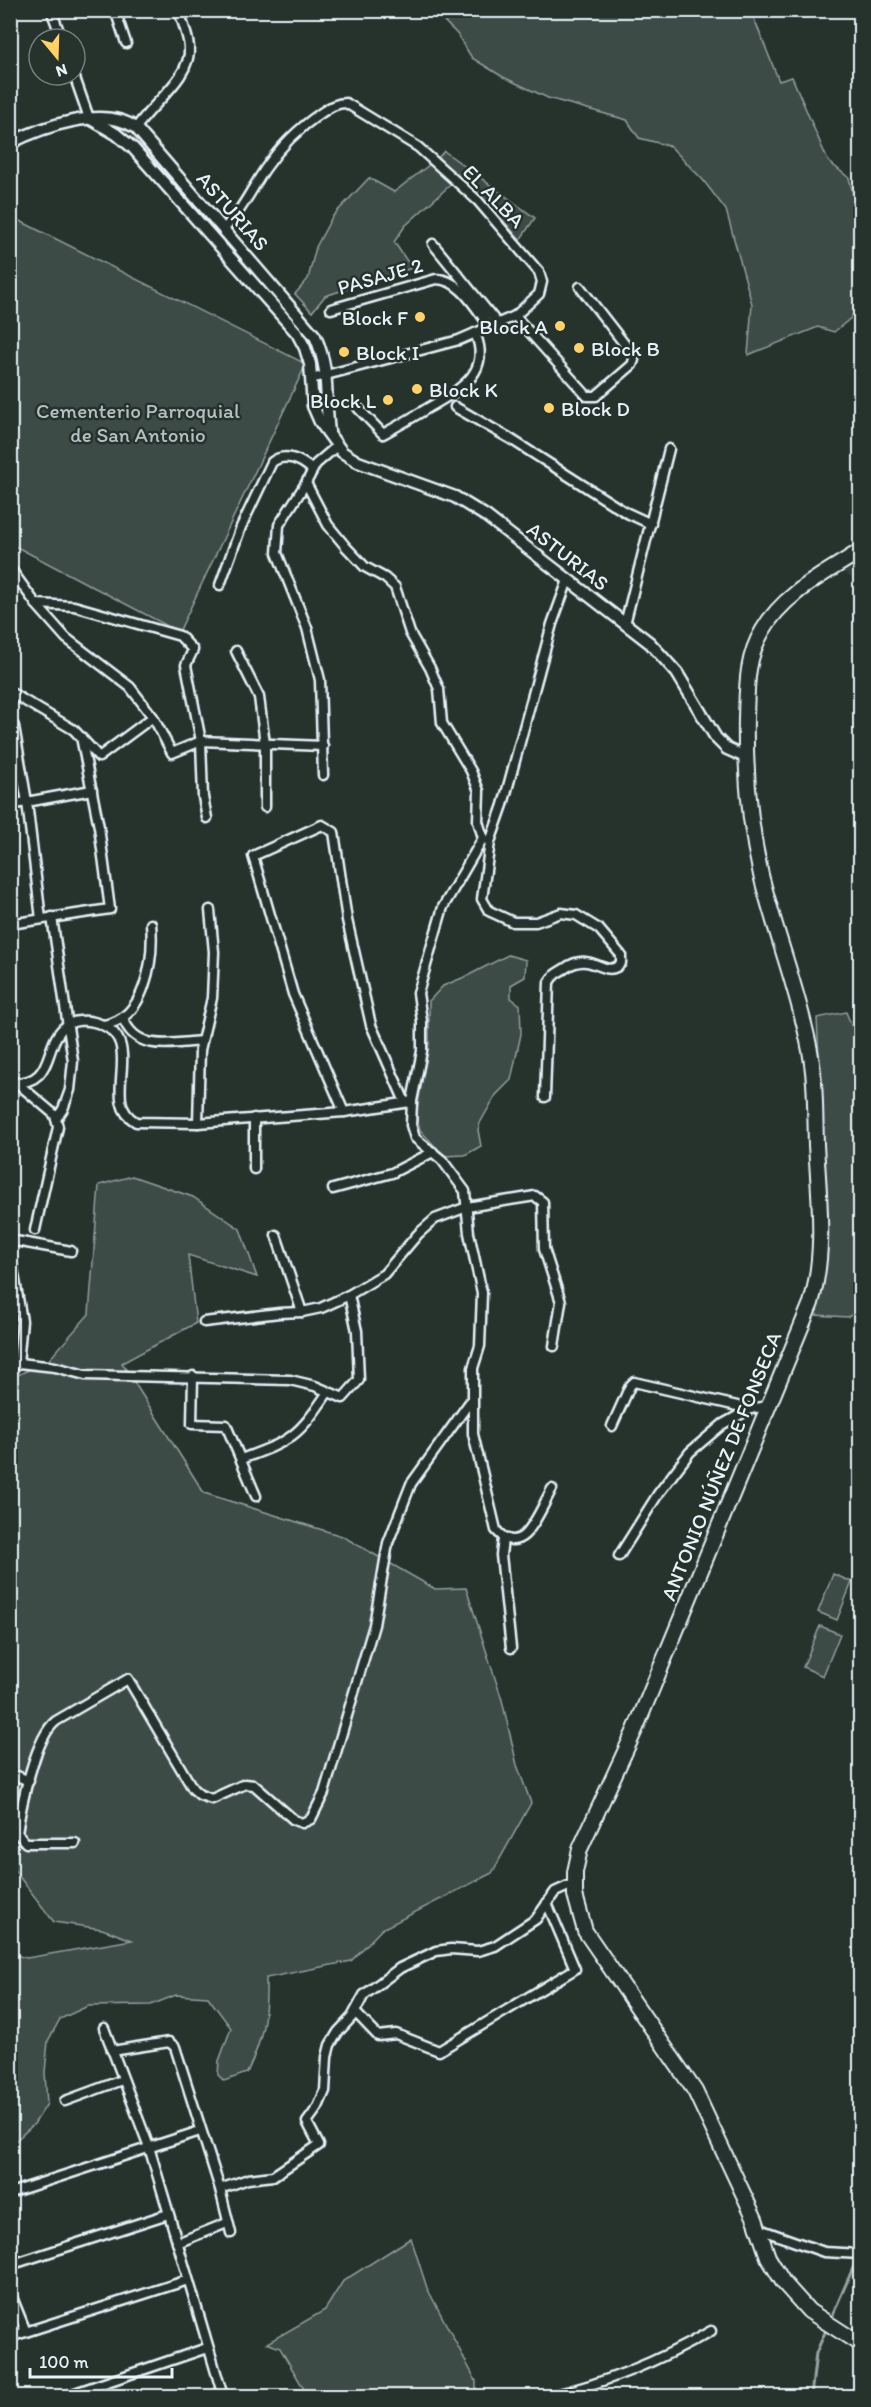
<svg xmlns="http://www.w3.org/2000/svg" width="871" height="2407" viewBox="0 0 871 2407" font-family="Itim,sans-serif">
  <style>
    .built { fill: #333f3a }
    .green { fill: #3e4b47; stroke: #939ea0; stroke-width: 1.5 }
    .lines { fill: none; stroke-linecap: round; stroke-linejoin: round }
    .stream { stroke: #98a3a5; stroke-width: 3 }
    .minor-casing { stroke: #e8f1f8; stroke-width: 13 }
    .tertiary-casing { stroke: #e8f1f8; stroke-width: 15 }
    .primary-casing { stroke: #e8f1f8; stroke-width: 18 }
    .minor { stroke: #26332d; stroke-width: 8 }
    .tertiary { stroke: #26332d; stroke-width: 10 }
    .primary { stroke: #26332d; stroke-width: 14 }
    .poi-dot { fill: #ffd166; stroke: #26332d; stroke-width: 2 }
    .labels { text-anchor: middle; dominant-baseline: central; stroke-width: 5; stroke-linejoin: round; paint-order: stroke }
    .street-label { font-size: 21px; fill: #e8f1f8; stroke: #26332d }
    .poi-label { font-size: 21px; fill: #e8f1f8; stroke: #26332d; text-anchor: start }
    .park-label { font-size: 21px; fill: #b5bfc3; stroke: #26332d }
  </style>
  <rect width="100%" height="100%" fill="#26332d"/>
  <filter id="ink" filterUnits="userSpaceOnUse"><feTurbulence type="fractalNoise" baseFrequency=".0167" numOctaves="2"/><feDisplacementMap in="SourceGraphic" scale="12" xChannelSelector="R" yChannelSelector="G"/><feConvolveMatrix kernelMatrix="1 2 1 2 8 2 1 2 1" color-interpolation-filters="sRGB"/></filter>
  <g filter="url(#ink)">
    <path class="built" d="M860,559V584L842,571Z"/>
    <g class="green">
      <path d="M434,11H751L779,81L792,77L828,161L849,178L860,220V293L852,317L834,332L818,327L748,355L752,304L726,210L703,180L670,146L639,138L627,120L548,98L503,77L472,58L457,34Z"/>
      <path d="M444,151L535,218L520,240L490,205L459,177L405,226L394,242L412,268L325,296L312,312L295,294L308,279L316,247L332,217L369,178L394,192L438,158Z"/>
      <path d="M10,216L306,364L179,632L11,544Z"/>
      <path d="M508,955L526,960L525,977L511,985V998L520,1005L521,1034L511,1080L496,1095L480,1123L478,1130L481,1146L465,1155L444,1156L420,1130L416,1114L429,1043V1001L443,986L467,976Z"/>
      <path d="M846,1012L860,1047V1310L848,1317L814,1315L828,1240L817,1018Z"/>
      <path d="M132,1176L193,1197L240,1229L257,1277L188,1255L196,1323L122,1363L204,1493L342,1536L435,1589L466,1588L502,1700L517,1765L531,1803L492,1873L382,1929L351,1961L266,1978C267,2017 263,2038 247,2073L224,2081L218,2075L219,2061L231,2028L208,1997L176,1995L151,2005L88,2006L60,2019L48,2041L45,2072L47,2104L34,2124L11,2145V1954L27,1958L132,1940L102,1929L54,1922L11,1866V1378L48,1361L89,1314L99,1185Z"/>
      <path d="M833,1574L852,1582L837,1620L818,1612Z"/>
      <path d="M820,1626L840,1634L823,1676L803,1667Z"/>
      <path d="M411,2238L427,2288L476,2381V2396H308L280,2348L267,2343L325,2310L343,2281Z"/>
    </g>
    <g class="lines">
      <g class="stream">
        <path d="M833,2314L856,2261"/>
        <path d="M422,2396L444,2392"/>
        <path d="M811,2396L816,2353L826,2330"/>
      </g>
      <g class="minor-casing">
        <g id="minor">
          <path d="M51,10L62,39"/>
          <path d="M115,10L126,43"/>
          <path d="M74,75L89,118"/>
          <path d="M136,128C151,104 192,77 189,47C188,35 182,22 179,10"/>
          <path d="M223,230C241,212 251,190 265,169C280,147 299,128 321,113C329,108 335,103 346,103L418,147L478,201L539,272L542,282L539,294L515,316L459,340L311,379"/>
          <path d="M433,244L498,324"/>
          <path d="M331,309L436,279C461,279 476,309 490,327"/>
          <path d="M515,316L587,396H596L632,365L634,360L633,355L580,287"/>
          <path d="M455,407L509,438L625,512L651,524"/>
          <path d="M358,408L383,434C398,426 413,417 428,408C457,391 493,374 475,333"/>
          <path d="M306,483L328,525L346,547L365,567L385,578L395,587L410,633L430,668L439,689L442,723L471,771L479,791L478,821L483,838L487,840"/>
          <path d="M10,568L36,604L66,638L130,687L153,717L172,753L201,741L323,746"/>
          <path d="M220,585L241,527L272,462C285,452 302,460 312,470"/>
          <path d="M36,604L74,606L180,636L193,650L186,665L201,741L203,797L207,818"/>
          <path d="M625,624L669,449"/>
          <path d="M236,651L259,697L265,744V807"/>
          <path d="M10,692L74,730L99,757L153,717"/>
          <path d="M14,726L27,802L41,919"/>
          <path d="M323,775L320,680L307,628L277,553L279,525L306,483L316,464L337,446"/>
          <path d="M10,805L92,790"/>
          <path d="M483,838L443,907L418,993L422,1021V1051L412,1101L411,1125L415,1138L442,1160L465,1191L469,1233L482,1293L480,1346L473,1368V1434L496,1530C523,1562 540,1509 552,1489"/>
          <path d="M52,917L73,1061L70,1090L63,1109L56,1119"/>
          <path d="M10,924L110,909L99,827L81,737"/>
          <path d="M123,1018C136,1053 172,1043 202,1041"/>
          <path d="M103,1025C146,1020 154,958 151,924"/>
          <path d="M10,1083C58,1085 41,1043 67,1025C74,1020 86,1020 94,1022C151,1037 97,1101 136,1122L198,1123L344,1112L410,1102"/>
          <path d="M17,1083L55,1115L58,1127L35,1230"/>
          <path d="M545,1097L549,982C553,975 557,973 564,969C571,964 577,961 586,962C599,963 610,976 621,963V955L599,929L576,915L561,913L536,922H513L489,911L482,899L490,842L503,805L552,624L568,580"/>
          <path d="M344,1112L293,994L253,856L322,825L334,832L347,920L371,1025L405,1102"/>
          <path d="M254,1118V1169"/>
          <path d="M198,1123L200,1050L212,998L214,952L210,910"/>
          <path d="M333,1189L392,1173L433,1152"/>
          <path d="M276,1235L302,1312"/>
          <path d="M10,1240L71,1251"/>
          <path d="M10,1251L22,1321L18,1364"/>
          <path d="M204,1322L279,1313L302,1312L321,1308L349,1295L384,1274L418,1234L435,1219L467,1207L535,1196L543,1202L544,1249L561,1302L554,1346"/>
          <path d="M10,1362L55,1367L85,1375L290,1380L315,1386L343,1398L359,1380L357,1331L349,1295"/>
          <path d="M193,1376L192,1424L226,1425L256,1496"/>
          <path d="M612,1426L630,1386L634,1382L750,1409"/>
          <path d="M241,1459C291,1441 298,1437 328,1392"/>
          <path d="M503,1539L501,1555L511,1648"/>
          <path d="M619,1556L658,1494L690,1452L723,1424L750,1409L768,1406"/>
          <path d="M10,1773L29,1781"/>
          <path d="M75,1843H26L17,1833C21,1806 35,1737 56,1721L128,1679L193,1789L200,1795L212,1799L245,1784L254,1785L294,1820L302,1823L311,1819L324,1793L374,1625L388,1543L411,1484L472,1399"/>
          <path d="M355,2012L378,2036L396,2034L439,2051L575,1969L547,1903"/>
          <path d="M104,2028L149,2147L223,2396"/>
          <path d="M112,2051L169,2042L175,2047L220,2189L231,2233"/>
          <path d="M65,2101L122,2080"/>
          <path d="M220,2189L248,2179L273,2176L319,2145L307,2122L318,2107L325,2091L327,2057L330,2045L338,2032L352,2017L364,1995L400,1968L436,1951L451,1949L478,1951L495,1946L536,1919L555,1892L575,1883"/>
          <path d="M10,2193L200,2131"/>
          <path d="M759,2229L824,2252L860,2254"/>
          <path d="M177,2243L227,2223"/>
          <path d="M10,2265L168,2214"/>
          <path d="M10,2292L26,2332"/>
          <path d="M10,2337L188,2280"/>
          <path d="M66,2396L207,2348"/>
          <path d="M550,2396C607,2383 661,2360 711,2331"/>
        </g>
      </g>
      <g class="tertiary-casing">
        <g id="tertiary">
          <path d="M89,118L116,134L133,148L297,333L305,348L310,364L313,406L320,422L342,452L358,462L455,497L486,516L650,643L677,673L716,738L727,749L745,757"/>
          <path d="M10,143C42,127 104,105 136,128L315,336C331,373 324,395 329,432"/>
        </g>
      </g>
      <g class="primary-casing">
        <g id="primary">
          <path d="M857,10L860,14"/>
          <path d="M860,551C825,574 784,593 763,630C746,658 747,686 746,718C745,771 749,823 761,875C775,931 796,985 808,1041C816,1075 815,1111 816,1145C819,1198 826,1252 811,1303L635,1730L580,1849L575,1872V1895L585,1931L695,2091L755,2219L768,2257L783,2282L809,2311L860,2344"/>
        </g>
      </g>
      <use href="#minor" class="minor"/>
      <use href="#tertiary" class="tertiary"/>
      <use href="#primary" class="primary"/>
    </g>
  </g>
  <g class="poi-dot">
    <circle cx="420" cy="317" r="6"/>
    <circle cx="560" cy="326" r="6"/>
    <circle cx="579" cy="348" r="6"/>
    <circle cx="344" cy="352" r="6"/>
    <circle cx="417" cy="389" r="6"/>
    <circle cx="388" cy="400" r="6"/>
    <circle cx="549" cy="408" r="6"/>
  </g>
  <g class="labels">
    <g class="street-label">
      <text transform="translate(494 196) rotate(46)">EL ALBA</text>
      <text transform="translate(233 211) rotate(49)">ASTURIAS</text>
      <text transform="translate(380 276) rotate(-16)">PASAJE 2</text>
      <text transform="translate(568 556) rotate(38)">ASTURIAS</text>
      <text transform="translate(721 1466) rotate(-68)">ANTONIO NÚÑEZ DE FONSECA</text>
    </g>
    <g class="poi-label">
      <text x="408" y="317" text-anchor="end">Block F</text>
      <text x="548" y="326" text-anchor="end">Block A</text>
      <text x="591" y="348">Block B</text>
      <text x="356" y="352">Block I</text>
      <text x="429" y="389">Block K</text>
      <text x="376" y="400" text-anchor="end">Block L</text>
      <text x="561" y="408">Block D</text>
    </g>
    <g class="park-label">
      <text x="138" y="410">Cementerio Parroquial<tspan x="138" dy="24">de San Antonio</tspan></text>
    </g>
  </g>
  <rect width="871" height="2407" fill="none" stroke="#26332d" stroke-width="36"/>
  <rect x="18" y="18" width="835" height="2371" fill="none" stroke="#e8f1f8" stroke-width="2" filter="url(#ink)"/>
  <g transform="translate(57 57) rotate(161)"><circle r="28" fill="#26332d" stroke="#747f7e" stroke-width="1.5"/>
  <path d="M0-4.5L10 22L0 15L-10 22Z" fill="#ffd166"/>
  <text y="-9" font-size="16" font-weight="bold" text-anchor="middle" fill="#e8f1f8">N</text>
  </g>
  <path d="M30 2368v9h142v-9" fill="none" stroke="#e8f1f8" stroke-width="3"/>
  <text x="39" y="2368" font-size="18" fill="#e8f1f8" stroke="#26332d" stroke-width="4.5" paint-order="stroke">100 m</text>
</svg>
